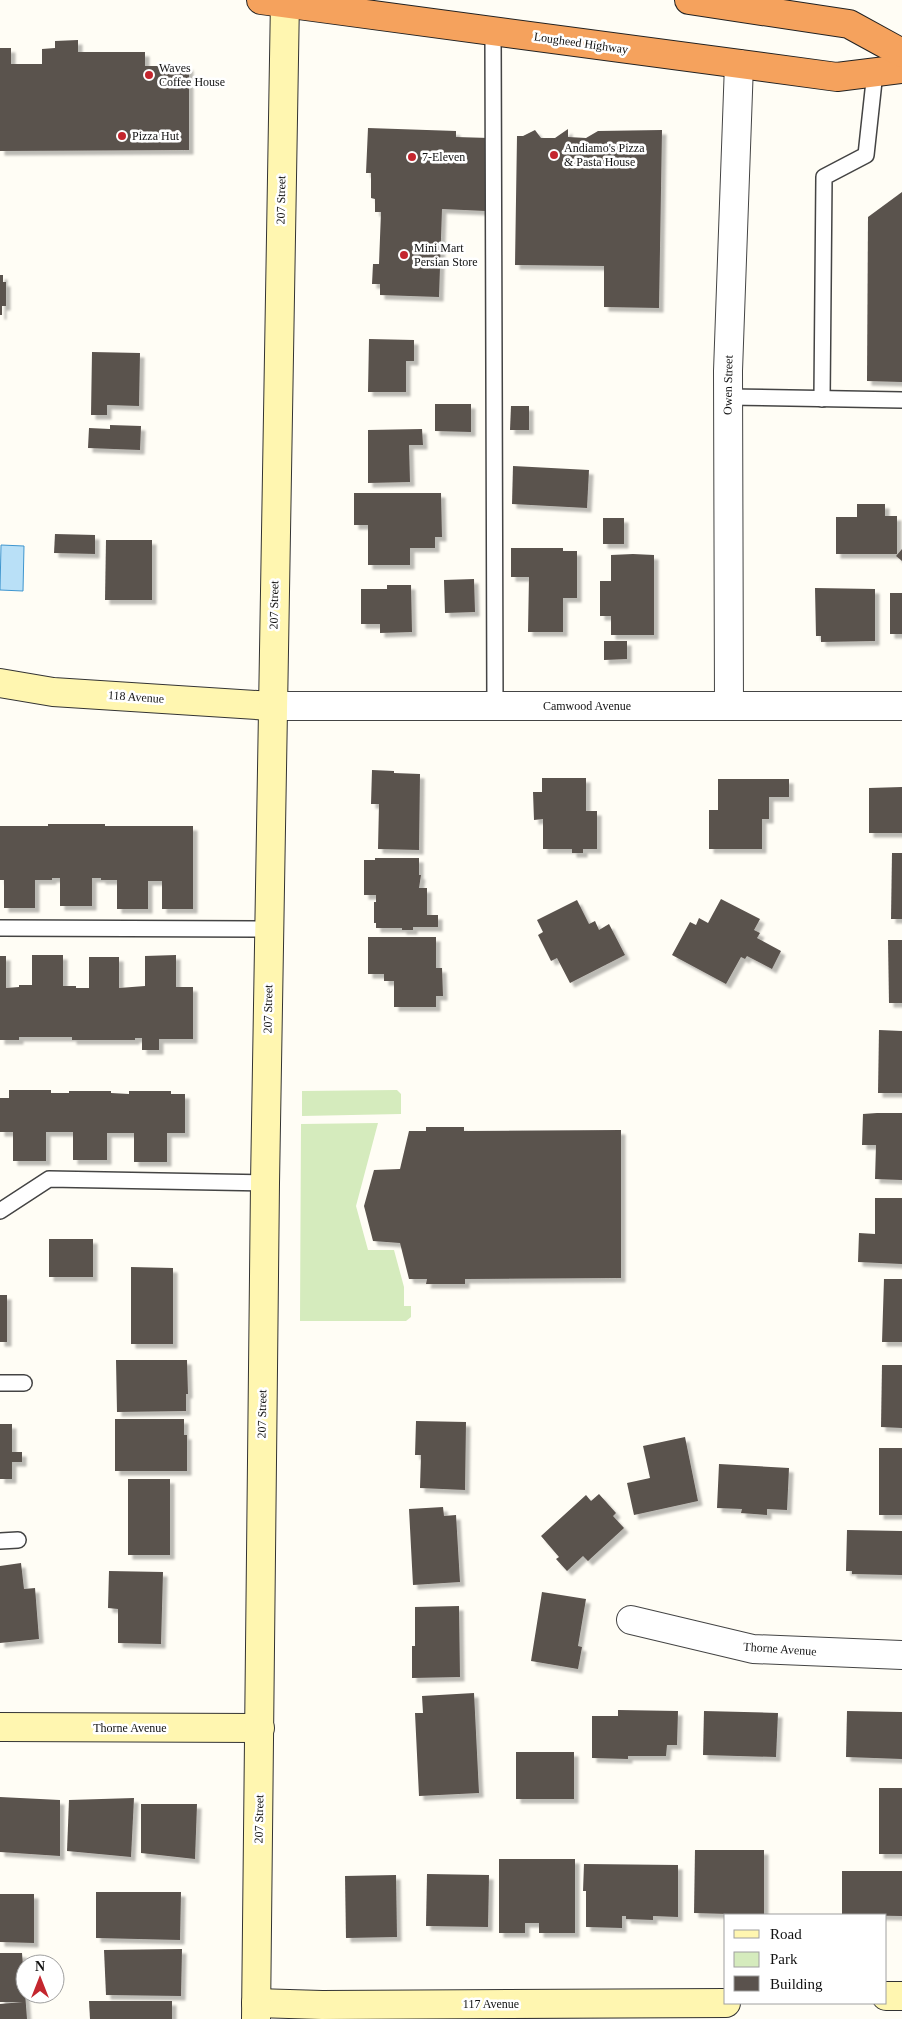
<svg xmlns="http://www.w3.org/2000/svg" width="902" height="2019" viewBox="0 0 902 2019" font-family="'Times New Roman',serif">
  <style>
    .green { fill: #d5ebbd }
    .water { fill: #b9e0f7; stroke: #3f96cf }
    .building { fill: #5a524d; filter: url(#shadow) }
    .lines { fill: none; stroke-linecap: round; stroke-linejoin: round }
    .lane-casing { stroke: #444; stroke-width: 18 }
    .street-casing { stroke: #444; stroke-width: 30 }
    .secondary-casing { stroke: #333; stroke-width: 30 }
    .highway-casing { stroke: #222; stroke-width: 30 }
    .lane { stroke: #fff; stroke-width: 15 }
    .street { stroke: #fff; stroke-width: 28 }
    .secondary { stroke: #fff6b0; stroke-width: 28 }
    .highway { stroke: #f5a25d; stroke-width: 28 }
    .poi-dot { fill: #c4262e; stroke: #fff; stroke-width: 2 }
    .labels { text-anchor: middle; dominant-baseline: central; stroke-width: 5; stroke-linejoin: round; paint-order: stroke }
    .street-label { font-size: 12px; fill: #111; stroke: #fff }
    .poi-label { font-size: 12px; fill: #111; stroke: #fff; text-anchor: start }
  </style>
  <defs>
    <filter id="shadow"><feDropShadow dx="4.5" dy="4.5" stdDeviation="1" flood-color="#0004"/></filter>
  </defs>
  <rect width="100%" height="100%" fill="#fffdf5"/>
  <g class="green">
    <path d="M397,1090L401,1094V1114L302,1116V1091Z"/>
    <path d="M378,1123L356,1206L368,1250H394L404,1287V1306H411V1317L406,1321H300L301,1124Z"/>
  </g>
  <path class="water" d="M1,545L24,546L23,591L0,590Z"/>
  <g class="building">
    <path d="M78,40V52H145V66H189V150L0,151V48H11V64H42V49L55,48V41Z"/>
    <path d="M368,128L456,131V137L489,138L486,211L442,209L439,297L380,295V284H372L373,264H379L381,212H375V199L371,198V173H366Z"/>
    <path d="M568,129V137L586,138L598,131L662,130L659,308L604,307V266L515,265L517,136H523L535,130L541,138H555Z"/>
    <path d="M902,192V382L867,381L868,217Z"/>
    <path d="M0,275H3V282H6V306H2V315H0Z"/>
    <path d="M369,339L414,340V361H406V392H368Z"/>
    <path d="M92,352L140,353L139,406L107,405V415H91Z"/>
    <path d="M435,404H471V432L435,431Z"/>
    <path d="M511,406H529V430H510Z"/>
    <path d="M110,425L141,426L140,450L88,448L89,428L110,429Z"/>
    <path d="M422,429L423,445H409L410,482L368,483V430Z"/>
    <path d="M513,466L589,470L587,508L512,504Z"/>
    <path d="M354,493H441L442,537H435V548H410V565H368V525H354Z"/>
    <path d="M857,504H885V516H897V554H836V517H857Z"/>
    <rect x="603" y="518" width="21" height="26"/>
    <path d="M55,534L95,535V554L54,553Z"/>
    <path d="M106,540H152V600H105Z"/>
    <path d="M511,548H563V551H577V598H563V632H528L529,577H511Z"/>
    <path d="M902,549V561L896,556Z"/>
    <path d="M633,554L654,555V635H611V616H600V581H611V555Z"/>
    <path d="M474,579L475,612L445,613L444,580Z"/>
    <path d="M387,585H411L412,632L380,633V624H361V589H387Z"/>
    <path d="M815,588L875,589V641L821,642V636H816Z"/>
    <rect x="890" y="593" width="12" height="41"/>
    <path d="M604,641H627V659L604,660Z"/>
    <path d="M372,770L394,771V773L420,774L419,850L378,849L379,804H371Z"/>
    <path d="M542,778H586V811H597V849H583V853H572V849H543V819L534,820L533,792H542Z"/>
    <path d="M718,779H789V797H769V819H762V849H709V810H718Z"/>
    <path d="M902,787V833H869V788Z"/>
    <path d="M48,824H105V826H193V909H162V881H148V909H117V880H101V878H92V906H60V878H52V880H35V908H4V880H0V826H48Z"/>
    <path d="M892,853H902V919H891Z"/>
    <path d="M375,858H419V875H421L419,888H427V915H438V927H413V930H402V928H376V923H374V902H376V895H364V860H375Z"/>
    <path d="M721,899L760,919L754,930L760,933L757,938L781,951L772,969L747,956L745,959L741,957L726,984L672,955L690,922L696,925L699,918L708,923Z"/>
    <path d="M577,900L589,924L595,921L599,930L609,924L625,955L570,983L557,958L551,961L538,935L543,932L537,920Z"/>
    <path d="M368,937H436V968H442L443,996H436V1007H394V981H384V974H368Z"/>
    <path d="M888,940H902V1003H889Z"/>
    <path d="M32,955H63V986H76V988H89V957H119V988L145,986V956L176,955V987H193V1039H159V1050H142V1038H135V1040H72V1037H19V1040H0V956H6V988L19,987V985H32Z"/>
    <path d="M879,1030L902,1031V1093H878Z"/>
    <path d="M9,1090H51V1093H69V1091H111V1093L129,1094V1091H171V1094H185V1133H167V1162H134V1133H107V1160H73V1132H46V1161H13V1132H0V1098H9Z"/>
    <path d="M877,1113H902V1180L875,1179L876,1145H862L863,1114Z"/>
    <path d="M426,1127H464V1131L621,1130V1278L465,1279V1284H426L427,1279H409L400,1243L373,1241L364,1206L374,1170L400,1169L409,1131H426Z"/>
    <path d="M875,1198H902V1264L858,1262L859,1233L875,1234Z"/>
    <rect x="49" y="1239" width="44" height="38"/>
    <path d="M131,1267L173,1268V1344H131Z"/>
    <path d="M884,1279H902V1342H882Z"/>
    <rect x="0" y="1295" width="7" height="47"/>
    <path d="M116,1360H187L188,1394H186V1411L117,1412Z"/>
    <path d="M882,1365H902V1428L881,1427Z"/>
    <path d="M115,1419H184V1435H187V1471H115Z"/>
    <path d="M416,1421L466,1422L465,1490L420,1488L421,1455H415Z"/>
    <path d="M0,1424H12V1452H22V1462H12V1479H0Z"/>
    <path d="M685,1437L698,1501L634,1515L627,1483L650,1478L643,1446Z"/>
    <rect x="879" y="1448" width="23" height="67"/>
    <path d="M719,1464L789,1468L787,1510L767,1509V1515L741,1513L742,1509L717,1508Z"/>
    <rect x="128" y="1479" width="42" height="76"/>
    <path d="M599,1494L616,1513L613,1516L624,1528L588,1561L583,1556L567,1571L556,1559L559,1557L541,1536L586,1495L591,1501Z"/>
    <path d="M443,1507L444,1516L456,1515L460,1582L413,1585L409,1509Z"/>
    <path d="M847,1530L902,1531V1575L852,1574V1571H846Z"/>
    <path d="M21,1563L24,1589L35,1588L39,1639L0,1643V1566Z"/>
    <path d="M109,1571L163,1572L161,1644L118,1643V1609L108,1608Z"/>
    <path d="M542,1592L586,1599L578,1646L582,1647L578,1669L531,1661Z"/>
    <path d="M459,1606L460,1677L412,1678V1646H415V1607Z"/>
    <path d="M474,1693L479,1793L419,1796L415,1713H423L422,1696Z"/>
    <path d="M618,1710L678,1711L677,1745H667L666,1756H628V1759L592,1758V1716H618Z"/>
    <path d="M704,1711L778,1713L776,1757L703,1755Z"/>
    <path d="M847,1711L902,1712V1759L846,1757Z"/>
    <rect x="516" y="1752" width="58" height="47"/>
    <rect x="879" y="1788" width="23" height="66"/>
    <path d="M0,1797L60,1800V1856L0,1852Z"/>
    <path d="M134,1798L131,1857L67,1851L69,1800Z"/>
    <path d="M141,1804H197L195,1859L141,1853Z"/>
    <path d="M695,1850H764V1915L694,1913Z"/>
    <path d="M499,1859H575V1933H539V1923H525V1933H499Z"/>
    <path d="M584,1864L678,1865V1917L653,1916V1920L626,1919V1916H622V1928L586,1927V1891H583Z"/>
    <path d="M842,1871H902V1916L842,1915Z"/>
    <path d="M427,1874L489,1875L488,1927L426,1926Z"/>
    <path d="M396,1875L397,1937L346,1938L345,1876Z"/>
    <path d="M96,1892H181L180,1940L96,1938Z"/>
    <path d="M0,1894H34V1943L0,1942Z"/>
    <path d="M182,1949L181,1996L106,1995L104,1950Z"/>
    <path d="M0,1953H22L27,2019H0V2004L23,2002H0Z"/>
    <path d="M89,2001H172V2019H90Z"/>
  </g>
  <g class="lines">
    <g class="lane-casing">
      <g id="lane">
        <path d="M493,31L495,706"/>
        <path d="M728,397L902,400"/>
        <path d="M822,399L824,177L866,155L875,72"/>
        <path d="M0,928L269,929"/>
        <path d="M0,1211L49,1179L265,1183"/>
        <path d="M0,1383H24"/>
        <path d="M0,1541L18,1540"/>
      </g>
    </g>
    <g class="street-casing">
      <g id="street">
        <path d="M272,706H902"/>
        <path d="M729,706L728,371L739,64"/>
        <path d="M631,1620L753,1649L902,1655"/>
      </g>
    </g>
    <g class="secondary-casing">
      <g id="secondary">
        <path d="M0,683L53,692L272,706"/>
        <path d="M0,1727L260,1728"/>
        <path d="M886,1996H902"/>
        <path d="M256,2003L322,2005L726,2003"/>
        <path d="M256,2019L265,1183L285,0"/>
      </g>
    </g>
    <g class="highway-casing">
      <g id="highway">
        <path d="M261,0L837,77L902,69"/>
        <path d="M689,0L849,24L902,53"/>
      </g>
    </g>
    <use href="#lane" class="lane"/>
    <use href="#street" class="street"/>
    <use href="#secondary" class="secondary"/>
    <use href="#highway" class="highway"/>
  </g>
  <g class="poi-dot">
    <circle cx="149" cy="75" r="5"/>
    <circle cx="122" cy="136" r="5"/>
    <circle cx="554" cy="155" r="5"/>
    <circle cx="412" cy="157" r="5"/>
    <circle cx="404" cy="255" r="5"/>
  </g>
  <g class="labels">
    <g class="street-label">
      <text transform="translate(581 43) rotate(8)">Lougheed Highway</text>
      <text transform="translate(281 200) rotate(-89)">207 Street</text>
      <text transform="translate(728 385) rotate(-89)">Owen Street</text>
      <text transform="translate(274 605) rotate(-89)">207 Street</text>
      <text transform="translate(136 697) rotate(4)">118 Avenue</text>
      <text x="587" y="706">Camwood Avenue</text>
      <text transform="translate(268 1009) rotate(-89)">207 Street</text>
      <text transform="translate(262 1414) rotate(-89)">207 Street</text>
      <text transform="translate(780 1649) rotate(4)">Thorne Avenue</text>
      <text x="130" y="1728">Thorne Avenue</text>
      <text transform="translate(259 1819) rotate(-89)">207 Street</text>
      <text x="491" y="2004">117 Avenue</text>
    </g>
    <g class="poi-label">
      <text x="159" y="68">Waves<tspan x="159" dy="14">Coffee House</tspan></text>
      <text x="132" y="136">Pizza Hut</text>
      <text x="564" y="148">Andiamo's Pizza<tspan x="564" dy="14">&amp; Pasta House</tspan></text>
      <text x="422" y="157">7-Eleven</text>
      <text x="414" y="248">Mini Mart<tspan x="414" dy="14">Persian Store</tspan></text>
    </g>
  </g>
  <rect x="724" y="1914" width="162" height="90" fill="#ffffff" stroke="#a0a0a0"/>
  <rect x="734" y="1930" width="25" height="8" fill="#fff6b0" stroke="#a0a0a0"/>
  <text x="770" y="1939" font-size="15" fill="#111111">Road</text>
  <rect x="734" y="1952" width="25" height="15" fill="#d5ebbd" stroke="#a0a0a0"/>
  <text x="770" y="1964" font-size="15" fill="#111111">Park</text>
  <rect x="734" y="1976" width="25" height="15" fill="#5a524d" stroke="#a0a0a0"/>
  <text x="770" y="1989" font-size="15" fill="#111111">Building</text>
  <g transform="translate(40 1979)"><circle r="24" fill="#ffffff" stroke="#a0a0a0"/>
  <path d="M0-4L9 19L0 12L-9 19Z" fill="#c4262e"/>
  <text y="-8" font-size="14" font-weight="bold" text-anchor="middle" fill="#111111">N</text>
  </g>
</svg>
